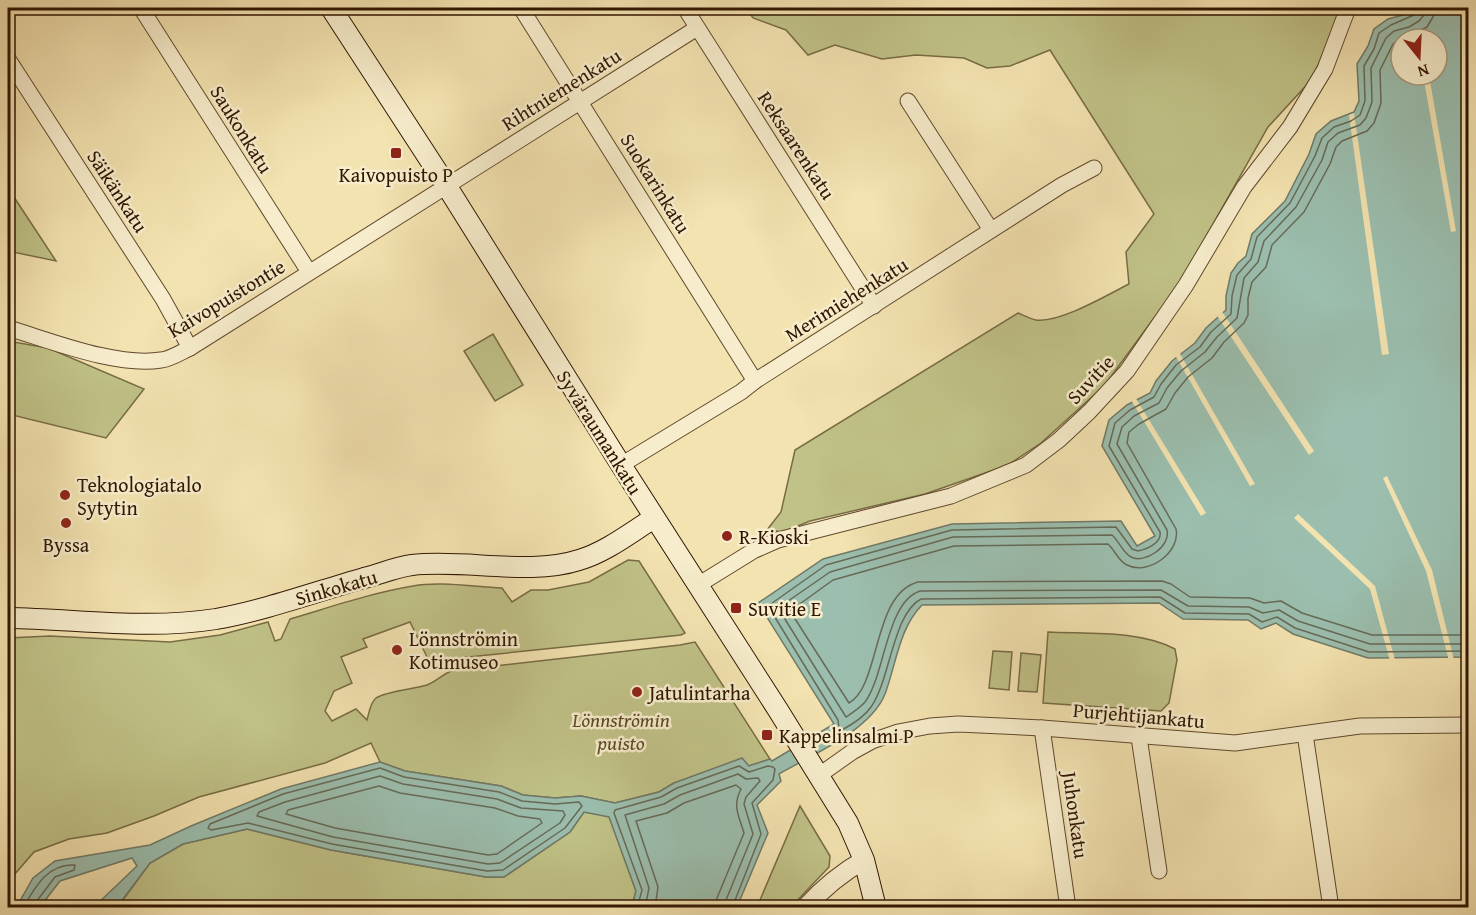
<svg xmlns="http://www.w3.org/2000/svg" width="1476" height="915" viewBox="0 0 1476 915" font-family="'Gentium Book Plus',serif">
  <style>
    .green { fill: #c0c287; stroke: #786c44; stroke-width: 1.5 }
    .water { fill: #9bbeae; stroke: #707a68; stroke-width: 1.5; fill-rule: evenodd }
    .pier { fill: #f3e3b0 }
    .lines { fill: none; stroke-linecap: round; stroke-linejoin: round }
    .shore { stroke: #666a57; stroke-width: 1.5 }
    .minor-casing { stroke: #61482c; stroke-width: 17 }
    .tertiary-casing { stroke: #61482c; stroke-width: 20 }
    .secondary-casing { stroke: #301500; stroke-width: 22 }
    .minor { stroke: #f7edcc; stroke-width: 15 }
    .tertiary { stroke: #f7edcc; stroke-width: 18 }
    .secondary { stroke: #f7edcc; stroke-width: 20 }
    .poi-dot { fill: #8f2418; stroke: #f7edcc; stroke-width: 2 }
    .labels { text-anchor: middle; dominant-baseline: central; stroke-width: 5; stroke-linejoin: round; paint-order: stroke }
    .street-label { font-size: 20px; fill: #301500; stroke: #f7edcc }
    .poi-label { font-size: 20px; fill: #301500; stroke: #f7edcc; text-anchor: start }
    .park-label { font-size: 20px; font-style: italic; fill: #5b4928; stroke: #f7edcc }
  </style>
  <rect width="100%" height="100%" fill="#f3e3b0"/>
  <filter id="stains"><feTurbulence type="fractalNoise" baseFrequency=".00333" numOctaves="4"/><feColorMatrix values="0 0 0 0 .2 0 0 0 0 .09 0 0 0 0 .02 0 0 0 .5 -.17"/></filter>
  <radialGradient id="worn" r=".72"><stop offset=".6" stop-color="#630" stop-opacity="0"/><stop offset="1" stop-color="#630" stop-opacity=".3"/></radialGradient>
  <g class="green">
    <path d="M746,8H1341L1313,78L1268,127L1179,284L1104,386L1041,443L1008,465L925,494L810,521L783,532L767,530L781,512L795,450L1018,313C1023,315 1030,319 1036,320C1060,323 1107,295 1129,284L1126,252L1154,214L1050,50L1010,66L987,68L964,58L916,55L882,59L835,45L808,55L786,30L753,18Z"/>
    <path d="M8,188L56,261L8,251Z"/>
    <path d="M493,334L523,385L495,401L464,351Z"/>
    <path d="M8,341L48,348L144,389L106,438L8,414Z"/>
    <path d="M628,560L639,561L685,633L681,635L429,661L410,622L363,639L367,647L341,657L352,683L334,691L325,711L332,721L356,709L367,720C369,713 370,703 376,698C386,691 414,689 427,685C434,683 442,675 451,671L680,645L695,642L770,759L749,766L674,783L659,792L615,803L581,796L555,798L523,795L501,786L405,771L380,762L371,743L325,763L199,797L154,816L107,833L69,839L34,852L8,882V638L50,636L170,642L220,635L268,622L275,641L281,639L290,619C331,607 371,593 413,586C441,581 473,587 502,588L512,602L531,590H548L589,582Z"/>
    <path d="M1048,632C1087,634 1140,630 1175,649L1177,660L1169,703L1161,711L1043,703Z"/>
    <path d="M993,651L1012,652L1009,690L989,688Z"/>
    <path d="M1021,653L1041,655L1037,692L1018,691Z"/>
    <path d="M800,806L830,856L829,867L791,907H757Z"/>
    <path d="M584,812L609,816L636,891L633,903L624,908H117L150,863L183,844L247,829L331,850L486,877H504L570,832Z"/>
  </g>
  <path class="water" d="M1415,8H1468V657L1368,658L1293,634L1276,623L1261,629L1248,620L1183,619L1159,603L922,605C899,628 896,665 885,694C871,730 812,755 779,774L781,781L757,805L768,833L737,907H624L633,903L636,891L609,817L584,812L570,832L504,877H486L331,850L247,829L183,844L150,863L117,907H94L137,866L132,858L60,881L40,907L16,908L33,878L55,861L150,845L191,826L281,789L380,762L405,771L501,786L523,795L555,798L581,796L615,803L659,792L674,783L742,758L749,766L770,759L772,761L834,724L758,603L823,559L952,524L1121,521L1137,546L1155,536L1102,446L1109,420L1127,405L1150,393L1156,381L1172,361L1195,343L1206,328L1226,310V296L1231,273L1238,263L1246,256L1252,234L1285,201L1309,154L1316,134L1331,121L1354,112L1359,101L1357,64L1368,46L1374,29L1388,19L1403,15ZM1401,39H1437V75H1401Z"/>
  <g class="pier">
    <path d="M1423,75H1429L1456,231L1451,232Z"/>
    <path d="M1354,113L1389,354L1382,355L1349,115Z"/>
    <path d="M1221,310L1314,451L1309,455L1216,314Z"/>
    <path d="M1179,352L1255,484L1250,486L1175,355Z"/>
    <path d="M1135,397L1206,513L1201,516L1131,400Z"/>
    <path d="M1387,476L1432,570L1454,660L1449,661L1426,571L1383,478Z"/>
    <path d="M1298,514L1375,586L1395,660L1390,661L1370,589L1294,518Z"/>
  </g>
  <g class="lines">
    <g class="shore">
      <path d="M1418,8L1414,15L1391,25L1379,33L1374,49L1364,66L1365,101L1360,115L1351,121L1334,127L1322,138L1315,156L1290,203L1257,237L1251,259L1237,275L1232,296L1231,314L1211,332L1200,347L1176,365L1161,384L1154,397L1130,410L1115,423L1109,446L1160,532C1162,543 1147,549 1138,551L1132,549L1116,527L952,530L826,565L768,606L838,720L839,728L842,730C851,725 865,716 871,707C890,681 893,613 921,599L1160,597L1185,613L1249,614L1262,622L1277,617L1295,628L1369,652L1468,651"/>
      <path d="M1425,8L1424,15L1419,21L1409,27L1394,31L1386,38L1371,68L1372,102L1366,118L1360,125L1338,133L1328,142L1322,160L1296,207L1264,241L1258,262L1244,278L1237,318L1217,337L1205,352L1181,371L1167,388L1159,403L1134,416L1122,427L1117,444L1167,530C1171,547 1144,564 1131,557C1123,553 1119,541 1112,535L953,537L830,572L778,608L846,717C852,713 860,708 865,702C885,676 886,602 920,591L1161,590L1188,606L1249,607L1263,613L1279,610L1298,621L1370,644H1468"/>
      <path d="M1434,8L1433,17L1427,27L1393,44L1380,70L1381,103L1374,123L1367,131L1342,141L1336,147L1330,164L1304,212L1272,245L1266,267L1252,282L1248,298V315L1244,323L1224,342L1212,358L1188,377L1175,393L1166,409L1139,424L1129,432L1127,443L1176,529C1181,552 1148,576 1127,565C1118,561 1115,550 1108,544L954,546L833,580L790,611L849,703C881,685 872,594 918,582L1162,581L1171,584L1190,597L1250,598L1264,603L1281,601L1302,613L1372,635H1468"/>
      <path d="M380,768L404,777L499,792L522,801L555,804L579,802L582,806L565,828L503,870L487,871L332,844L248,823L211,830L208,828L210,824L283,794Z"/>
      <path d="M380,776L403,784L497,799L521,808L563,811L565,815L560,823L500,863L488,864L333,837L257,816L259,812L285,802Z"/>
      <path d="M379,786L400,793L495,808L518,816L540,819L542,823L497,854L488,855L335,828L286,814L288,810Z"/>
      <path d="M23,908C35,887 48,863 75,865L74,870L55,877L36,902L35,908"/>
      <path d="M637,908L642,890L614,813L615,810L661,797L677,788L739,766L749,772L768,766L773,767L775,769L773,780L752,803L761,834L732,908"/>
      <path d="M645,908L649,888L625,815L664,804L680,795L738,774L746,779L758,778L760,781L746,797L744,804L753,834L726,900L725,908"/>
      <path d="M655,908L658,887L636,821L667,813L684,803L736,785L741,789C732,806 739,816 744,833L717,898L716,908"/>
    </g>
    <g class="minor-casing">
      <g id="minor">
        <path d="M141,8L309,272"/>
        <path d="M521,8L755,381"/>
        <path d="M685,8L874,306"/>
        <path d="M8,59L163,299L190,348"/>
        <path d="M908,101L991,230"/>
        <path d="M8,328C52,341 116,367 161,360C171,359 181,352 190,348L697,28"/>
        <path d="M621,465L741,392L755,381L1062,185L1094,168"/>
        <path d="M698,585L753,551L778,540L951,496L1026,465L1059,440L1089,412L1127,371L1186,285L1244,187L1290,127L1325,69L1348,8"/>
        <path d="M1042,728L1068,908"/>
        <path d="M1305,734L1331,908"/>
        <path d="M1139,737L1159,871"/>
        <path d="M818,776L852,752L872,741L898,732L930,726L958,724L1042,728L1235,743L1360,726L1468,725"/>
      </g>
    </g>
    <g class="tertiary-casing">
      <path id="tertiary" d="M805,908C823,888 841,873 864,860"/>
    </g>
    <g class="secondary-casing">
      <g id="secondary">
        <path d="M331,8L446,185L621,465L778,710L848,823L864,860L876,908"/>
        <path d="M8,618C77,619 146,630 216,619C266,610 315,592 364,578C380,574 396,567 412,565C465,559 530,576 579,560C606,552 630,533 654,518"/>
      </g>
    </g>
    <use href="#minor" class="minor"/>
    <use href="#tertiary" class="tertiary"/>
    <use href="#secondary" class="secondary"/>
  </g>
  <g class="poi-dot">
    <rect x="390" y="147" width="12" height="12" rx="3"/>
    <circle cx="65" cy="495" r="6"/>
    <circle cx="66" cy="523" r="6"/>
    <circle cx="727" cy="536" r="6"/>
    <rect x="730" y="602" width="12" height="12" rx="3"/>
    <circle cx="397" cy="650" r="6"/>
    <circle cx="637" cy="692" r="6"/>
    <rect x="761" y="729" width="12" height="12" rx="3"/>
  </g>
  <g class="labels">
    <g class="street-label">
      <text transform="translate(561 89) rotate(-32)">Rihtniemenkatu</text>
      <text transform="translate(242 129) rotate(58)">Saukonkatu</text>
      <text transform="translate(797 145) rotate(57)">Reksaarenkatu</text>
      <text transform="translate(656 183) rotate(58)">Suokarinkatu</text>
      <text transform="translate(118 191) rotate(57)">Säikänkatu</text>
      <text transform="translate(226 298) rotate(-31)">Kaivopuistontie</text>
      <text transform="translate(846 299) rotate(-32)">Merimiehenkatu</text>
      <text transform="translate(1090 379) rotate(-47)">Suvitie</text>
      <text transform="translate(600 432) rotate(58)">Syväraumankatu</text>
      <text transform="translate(336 587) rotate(-16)">Sinkokatu</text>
      <text transform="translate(1139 715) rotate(5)">Purjehtijankatu</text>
      <text transform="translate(1076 815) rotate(82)">Juhonkatu</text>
    </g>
    <g class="poi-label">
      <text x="396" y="174" text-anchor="middle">Kaivopuisto P</text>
      <text x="77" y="484">Teknologiatalo<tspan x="77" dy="23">Sytytin</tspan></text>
      <text x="739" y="536">R-Kioski</text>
      <text x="66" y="544" text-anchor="middle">Byssa</text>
      <text x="748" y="608">Suvitie E</text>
      <text x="409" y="638">Lönnströmin<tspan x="409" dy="23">Kotimuseo</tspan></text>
      <text x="649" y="692">Jatulintarha</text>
      <text x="779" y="735">Kappelinsalmi P</text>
    </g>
    <g class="park-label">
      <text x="621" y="719">Lönnströmin<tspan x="621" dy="23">puisto</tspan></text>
    </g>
  </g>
  <rect width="1476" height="915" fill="none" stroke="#f3e3b0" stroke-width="30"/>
  <rect x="9" y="9" width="1458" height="897" fill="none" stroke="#301500" stroke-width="3"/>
  <rect x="15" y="15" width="1446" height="885" fill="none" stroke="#301500" stroke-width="1.5"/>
  <g transform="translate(1419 57) rotate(162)"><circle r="28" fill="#f7edcc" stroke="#a7977a" stroke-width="1.5"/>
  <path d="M0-4.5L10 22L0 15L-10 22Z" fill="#8f2418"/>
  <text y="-9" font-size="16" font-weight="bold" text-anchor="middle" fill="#301500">N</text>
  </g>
  <rect width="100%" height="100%" filter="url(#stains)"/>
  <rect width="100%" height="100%" fill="url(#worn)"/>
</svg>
